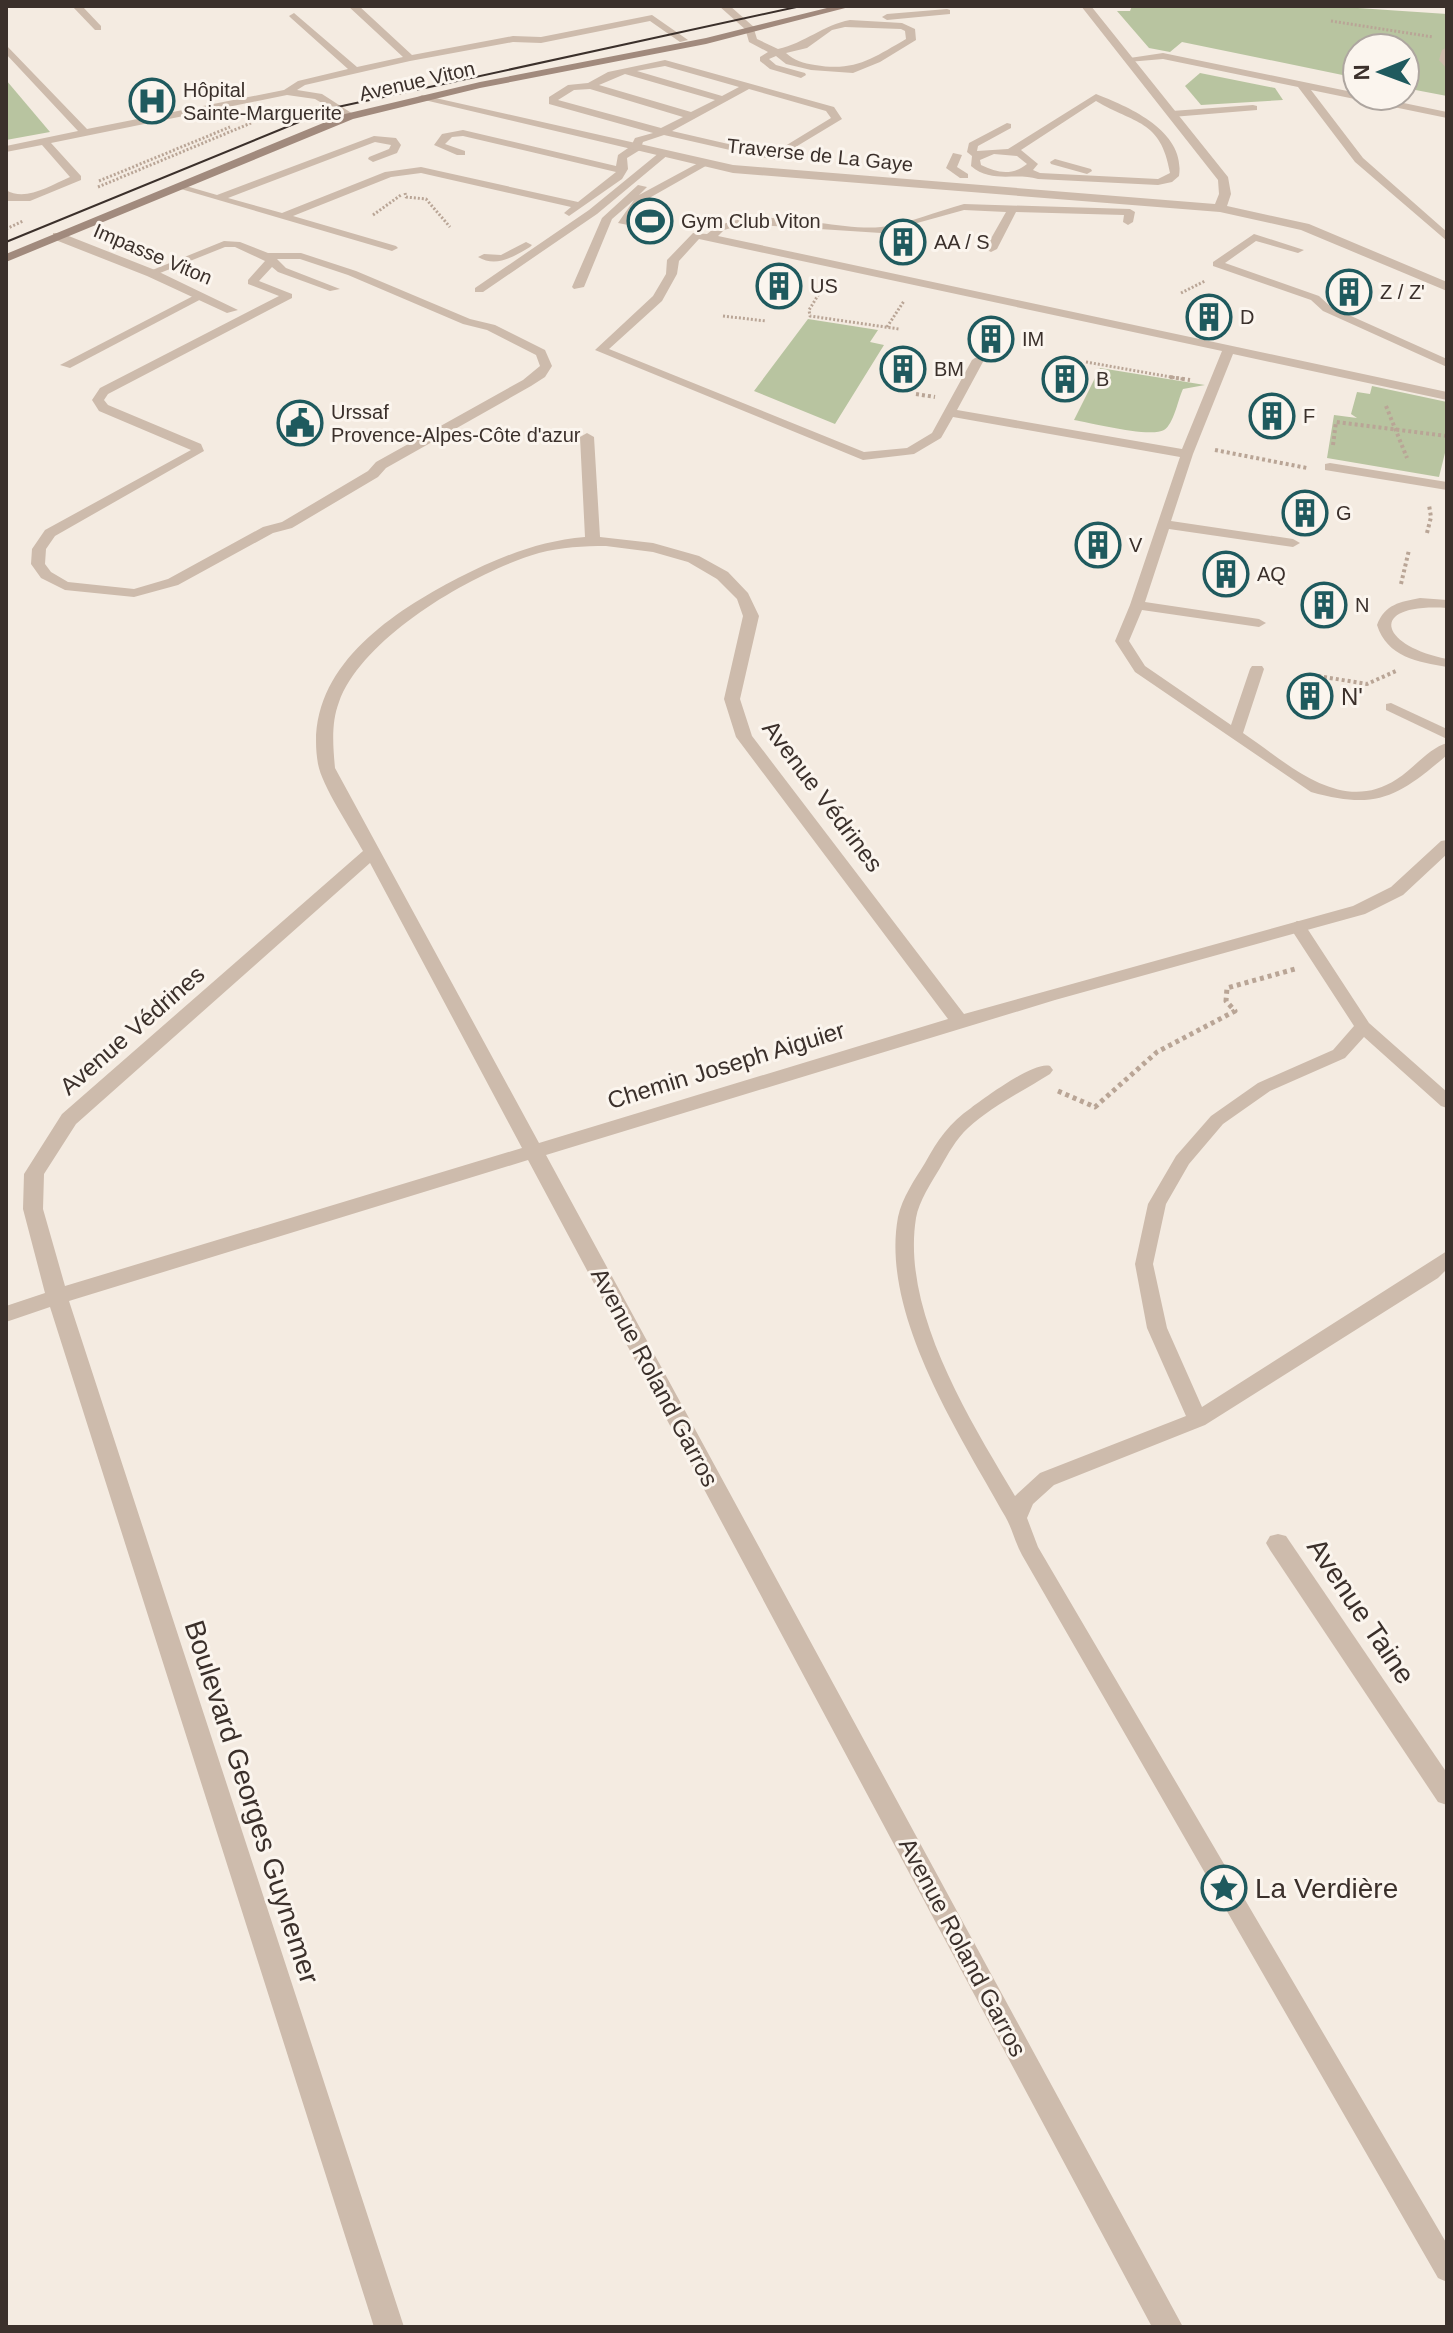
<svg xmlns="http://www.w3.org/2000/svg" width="1453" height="2333" viewBox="0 0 1453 2333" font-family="Arial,sans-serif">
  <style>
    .green { fill: #b8c4a0 }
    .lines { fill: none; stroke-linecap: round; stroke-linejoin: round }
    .path-far2 { stroke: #b9a596; stroke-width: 3; stroke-dasharray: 2 2; stroke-linecap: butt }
    .path-far1 { stroke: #b9a596; stroke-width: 4; stroke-dasharray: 3 3; stroke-linecap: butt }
    .path { stroke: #b9a596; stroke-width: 5; stroke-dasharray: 4 4; stroke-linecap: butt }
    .lane { fill: #cdbbac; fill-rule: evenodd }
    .street { fill: #cdbbac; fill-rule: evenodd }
    .secondary { fill: #a18a7d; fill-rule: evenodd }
    .tram { stroke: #3b302b; stroke-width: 2 }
    .labels { text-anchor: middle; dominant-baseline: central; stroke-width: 6; stroke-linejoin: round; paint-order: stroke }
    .far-street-label { font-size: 20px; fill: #3b302b; stroke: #fbf5ee }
    .far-poi-label { font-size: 20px; fill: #3b302b; stroke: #fbf5ee; text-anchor: start }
    .poi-label { font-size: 24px; fill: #3b302b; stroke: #fbf5ee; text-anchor: start }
    .street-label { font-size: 24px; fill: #3b302b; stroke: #fbf5ee }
    .near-street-label { font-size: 28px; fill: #3b302b; stroke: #fbf5ee }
    .near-poi-label { font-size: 28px; fill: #3b302b; stroke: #fbf5ee; text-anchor: start }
  </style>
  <rect width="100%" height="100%" fill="#f4ebe1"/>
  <g class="green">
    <path d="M1132,6H1328L1447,14V96L1405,88V48H1357V78L1182,42L1170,52L1149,48L1117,11H1130Z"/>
    <path d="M1200,73L1275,88L1283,100L1201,105L1185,86Z"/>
    <path d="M6,80L50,132L6,140Z"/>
    <path d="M808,319L878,330L870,342L884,345L835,424L754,391Z"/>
    <path d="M1100,368L1205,385L1183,389C1178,399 1174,424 1164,430C1150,438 1092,423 1074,420Z"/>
    <path d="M1372,386L1447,402V445L1439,477L1327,458L1334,415L1357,418L1351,414L1357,392L1370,394Z"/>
  </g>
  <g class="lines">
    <g class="path-far2">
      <path d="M1331,21L1433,37"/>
      <path d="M99,181L230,127"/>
      <path d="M98,187L251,123"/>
      <path d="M405,193L406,197L426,199L450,227"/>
      <path d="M373,215L401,195"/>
      <path d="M6,229L23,221"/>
      <path d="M825,284L809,310L810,316L899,329"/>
      <path d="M1181,293L1205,281"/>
      <path d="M723,316L766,321"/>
      <path d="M887,327L904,301"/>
      <path d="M1086,362L1182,379"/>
    </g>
    <g class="path-far1">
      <path d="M1170,377L1190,380"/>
      <path d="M916,394L935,397"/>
      <path d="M1386,406L1407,458"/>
      <path d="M1333,445L1336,422L1447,436"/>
      <path d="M1215,450L1307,468"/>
      <path d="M1427,533L1431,517L1429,505"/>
      <path d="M1401,584L1409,550"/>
      <path d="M1318,676L1367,684L1396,671"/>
    </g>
    <path class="path" d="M1058,1091L1095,1107L1157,1052L1235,1011L1226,1001L1227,988L1295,969"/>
    <g class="lane">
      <path d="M72,6H82L101,26V30H95Z"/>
      <path d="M348,6H359L412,55L513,36L541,37L652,15L688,40L680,42L650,21L541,43L513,42L410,61L305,85L297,90L322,94L353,114L354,116L349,119L315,99L287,95L51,143L81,176V180L30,201H6V190C25,202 49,186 70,177L42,145L6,152V146L78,131L6,54V45L87,129L284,90L298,81L348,69L291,18L289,16L294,13L357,67L403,57Z"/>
      <path d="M947,9L950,10V14L887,20L882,17L887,14Z"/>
      <path d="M850,20L902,23L915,29L916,40L880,62L853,73L811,70L786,64L776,56L769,59L776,65L805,73L806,75L801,78L770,69L760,61V57L768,52L749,42L745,28L753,26L757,39L778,49C805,43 823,25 850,20ZM845,27L901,29L905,31L906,39C873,58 855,72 815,65C803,63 795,61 786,53L807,48L832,30Z"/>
      <path d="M1447,47V69L1439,60L1442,50Z"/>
      <path d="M1163,53L1357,93V96H1370L1447,112V118L1311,90L1363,158L1447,232V241L1355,162L1298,87L1163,59L1128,62L1123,59Z"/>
      <path d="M665,60L834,107L842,119L774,160L664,135L643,142L640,150L627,158L628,169L622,179L569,216L564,213L571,207L421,173L391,177L293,216L396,246L398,248L392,251L174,187L179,184L217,195L374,136L396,138L401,145L397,153L373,162L368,159L369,157L389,149L391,145L375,142L228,198L282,213L385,172L421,167L578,202L616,172L463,136L452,137L445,144L465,151V155H457L434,145L442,134L463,130L616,166L618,155L631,146L635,138L653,133L549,104V97L568,85L588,83L608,72ZM665,66L739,87L722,96L637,71ZM625,74L715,100L691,112L599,85ZM590,89L683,117L661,128L558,100L574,90ZM749,89L826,111L831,118L772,154L672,131Z"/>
      <path d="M1096,94C1129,107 1186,131 1179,176L1172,182L1158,185L1038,179C1015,172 992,184 971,166L972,156L967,152L969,143L1007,123L1011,124V128L978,146L977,151L1008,149ZM1096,101C1134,124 1161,119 1170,173L1158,179L1040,173L1033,170L1038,164L1021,150ZM994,154L1017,156L1027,164C1012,176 997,173 981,165L980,160Z"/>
      <path d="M1253,105L1257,106V110L1172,117L1167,114L1172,111Z"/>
      <path d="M660,152L669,154L597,214L483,292H475V288L589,210Z"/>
      <path d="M953,153L962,155L957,167L968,174V178H960L946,168Z"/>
      <path d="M1055,159L1091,169L1092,171L1087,174L1051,164L1050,162Z"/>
      <path d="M702,161L711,163L644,201L628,225L618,223L634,200L612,219L584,287L574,289L572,287L602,218L638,185L647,187L639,195Z"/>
      <path d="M964,204L1130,209L1135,212L1133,222L1128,225L1123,222L1124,215L1016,212L997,249L991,252L985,249L1006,212L964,210L881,233L744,224L724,230L718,236L1447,392V400L1233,354L1193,454L1171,521L1293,539L1300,543L1293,547L1169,529L1145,602L1259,619L1266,623L1259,627L1142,610L1129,641L1145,666L1231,725L1250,669L1252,666H1262L1264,669L1243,733C1289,764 1341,816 1397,779C1413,769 1429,748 1447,743V755C1397,798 1376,810 1311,792L1135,672L1115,641L1130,605L1180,457L953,417L941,438L914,454L863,460L595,350L653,296L666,274L667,260L693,233L707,234C746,199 832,232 881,227C908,224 937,211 964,204ZM699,239L1222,351L1182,449L957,410L984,360L978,356L972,360L932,433L907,448L864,452L609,349L662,301L677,274L679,261Z"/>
      <path d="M1254,234L1304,250L1298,253L1256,241L1225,263L1319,296L1331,307L1447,359V367L1323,311L1311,300L1213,266V262Z"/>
      <path d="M224,241L240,242L268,253H301L356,271L470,319L495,325L545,350L552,366L545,377L531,386L386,468L378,477L292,528L273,533L178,585L134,597L65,590L41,578L31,564L32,549L45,530L191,450L99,411L92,400L100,388L279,296L248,284V280L265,261L235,247H225L155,275L145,273ZM277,259H300L348,275L463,324L487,330L536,355L540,366L523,380L376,462L368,471L282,522L263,527L168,579L134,589L68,582L51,572L45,564L46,549L55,536L204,451L201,444L108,405L104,400L108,394L292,298V294L259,281L272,267L278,272L330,291L340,289L286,268Z"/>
      <path d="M526,242L532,245L530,247C513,257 496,268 478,257L484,254L501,255Z"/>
      <path d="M197,294L207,296L70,368L60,365Z"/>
      <path d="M1330,463L1447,482V490L1325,470V464Z"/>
      <path d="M1420,598L1447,600V608C1366,603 1380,646 1447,659V667C1418,662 1387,657 1377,625C1385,604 1400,602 1420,598Z"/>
      <path d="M1391,703L1447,729V739L1386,710V704Z"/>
      <path d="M1297,921L1303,922L1369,1023L1447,1092V1108L1441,1106L1364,1037L1345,1058L1270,1091L1223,1124L1189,1164L1166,1204L1153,1264L1167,1328L1202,1407L1447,1251V1269L1438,1278L1205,1425L1054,1485L1033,1504L1027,1518L1038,1547L1447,2244V2282L1438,2278L1022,1555C1015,1542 1012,1528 1005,1516C960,1435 880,1314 898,1217C902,1198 915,1179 925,1163C937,1141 950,1122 971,1108C986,1097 1034,1061 1050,1066L1053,1070L1050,1074C1023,1091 992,1106 968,1128C956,1139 948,1154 940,1168C931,1183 919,1201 916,1218C901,1311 970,1420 1015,1496L1040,1473L1186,1416L1147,1328L1135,1264L1148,1204L1176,1156L1211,1116L1258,1083L1333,1050L1354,1026L1289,926Z"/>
    </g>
    <g class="street">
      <path d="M719,6H730L755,28L746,30Z"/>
      <path d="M1081,6H1091L1228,177L1231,194L1227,206L1309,224L1447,282V291L1301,230L1220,212L733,173L416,98L422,95L733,165L1215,204L1219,194L1218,180Z"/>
      <path d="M53,233H61L155,270L238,310L227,313L147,276L53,239Z"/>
      <path d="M587,433L594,437L600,537L653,543L699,556L728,572L748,593L759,616L740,699L752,736L964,1014L1353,906L1391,887L1441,841L1447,840V854L1403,895L1365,914L1055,1000L546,1155L1183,2327H1152L528,1160L69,1301L404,2327H374L50,1307L6,1322V1306L45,1293L23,1209L24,1174L62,1114L363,851C351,829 322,786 318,764C302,672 387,615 458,578C500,557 538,541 585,537L580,437ZM606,546L653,552L688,562L717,579L737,599L743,616L724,699L736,737L948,1019L539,1143L335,768C333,746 331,723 339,702C363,636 474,572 539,553C561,547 584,546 606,546ZM370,863L522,1148L65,1286L43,1209L44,1174L76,1124Z"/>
      <path d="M1278,1534L1286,1536L1447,1773V1805L1438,1802L1270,1550L1266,1543L1270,1536Z"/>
    </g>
    <path class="secondary" d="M835,6H853L706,44L480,88L353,119L6,262V254L345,114L480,82L706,38Z"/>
    <path class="tram" d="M6,242L333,108L801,6"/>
  </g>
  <defs>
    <g id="hospital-ring" transform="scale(2.3)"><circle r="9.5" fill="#fbf5ee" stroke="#1f5a5e" stroke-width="1.5"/><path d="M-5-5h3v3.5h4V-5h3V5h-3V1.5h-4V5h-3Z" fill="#1f5a5e"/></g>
    <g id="stadium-ring" transform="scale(2.3)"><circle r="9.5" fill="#fbf5ee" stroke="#1f5a5e" stroke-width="1.5"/><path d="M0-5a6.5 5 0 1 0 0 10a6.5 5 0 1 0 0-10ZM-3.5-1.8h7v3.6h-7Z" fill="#1f5a5e"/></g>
    <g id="building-ring" transform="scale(2.3)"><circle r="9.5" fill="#fbf5ee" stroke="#1f5a5e" stroke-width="1.5"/><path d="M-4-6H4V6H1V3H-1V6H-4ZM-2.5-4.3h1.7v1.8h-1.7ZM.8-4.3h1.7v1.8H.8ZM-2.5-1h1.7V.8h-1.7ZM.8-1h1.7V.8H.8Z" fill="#1f5a5e"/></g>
    <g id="civic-ring" transform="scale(2.3)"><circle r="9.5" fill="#fbf5ee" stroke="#1f5a5e" stroke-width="1.5"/><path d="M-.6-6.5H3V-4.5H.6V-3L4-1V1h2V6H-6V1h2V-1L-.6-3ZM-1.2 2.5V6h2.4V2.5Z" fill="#1f5a5e"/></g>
    <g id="sight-ring" transform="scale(2.3)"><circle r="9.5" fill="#fbf5ee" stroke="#1f5a5e" stroke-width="1.5"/><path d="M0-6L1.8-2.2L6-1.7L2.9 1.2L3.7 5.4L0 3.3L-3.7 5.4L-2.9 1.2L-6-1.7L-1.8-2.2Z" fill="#1f5a5e"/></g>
  </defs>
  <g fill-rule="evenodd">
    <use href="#hospital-ring" x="152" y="101"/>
    <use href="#stadium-ring" x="650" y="221"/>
    <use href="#building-ring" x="903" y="242"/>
    <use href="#building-ring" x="779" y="286"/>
    <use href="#building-ring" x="1349" y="292"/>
    <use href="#building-ring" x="1209" y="317"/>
    <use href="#building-ring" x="991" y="339"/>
    <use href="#building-ring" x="903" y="369"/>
    <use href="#building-ring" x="1065" y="379"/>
    <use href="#building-ring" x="1272" y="416"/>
    <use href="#civic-ring" x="300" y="423"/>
    <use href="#building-ring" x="1305" y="513"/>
    <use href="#building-ring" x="1098" y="545"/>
    <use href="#building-ring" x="1226" y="574"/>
    <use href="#building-ring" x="1324" y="605"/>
    <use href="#building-ring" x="1310" y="696"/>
    <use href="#sight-ring" x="1224" y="1888"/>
  </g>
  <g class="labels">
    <g class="far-street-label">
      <text transform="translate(417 81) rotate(-13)">Avenue Viton</text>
      <text transform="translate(820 155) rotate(6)">Traverse de La Gaye</text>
      <text transform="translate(153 254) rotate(23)">Impasse Viton</text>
    </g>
    <g class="far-poi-label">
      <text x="183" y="90">Hôpital<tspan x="183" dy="23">Sainte-Marguerite</tspan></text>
      <text x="681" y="221">Gym Club Viton</text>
      <text x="934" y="242">AA / S</text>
      <text x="810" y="286">US</text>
      <text x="1380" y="292">Z / Z'</text>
      <text x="1240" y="317">D</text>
      <text x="1022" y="339">IM</text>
      <text x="934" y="369">BM</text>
      <text x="1096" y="379">B</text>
      <text x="331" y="412">Urssaf<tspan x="331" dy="23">Provence-Alpes-Côte d'azur</tspan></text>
      <text x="1303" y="416">F</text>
      <text x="1336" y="513">G</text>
      <text x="1129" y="545">V</text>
      <text x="1257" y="574">AQ</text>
      <text x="1355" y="605">N</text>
    </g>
    <g class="poi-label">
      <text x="1341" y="696">N'</text>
    </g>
    <g class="street-label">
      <text transform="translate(823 796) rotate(53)">Avenue Védrines</text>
      <text transform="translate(132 1030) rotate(-41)">Avenue Védrines</text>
      <text transform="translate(726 1065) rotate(-17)">Chemin Joseph Aiguier</text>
      <text transform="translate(655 1377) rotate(62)">Avenue Roland Garros</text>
      <text transform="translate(963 1947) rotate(62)">Avenue Roland Garros</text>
    </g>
    <g class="near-street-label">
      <text transform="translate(1361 1611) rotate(56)">Avenue Taine</text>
      <text transform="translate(252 1802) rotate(72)">Boulevard Georges Guynemer</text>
    </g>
    <g class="near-poi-label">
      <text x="1255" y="1888">La Verdière</text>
    </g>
  </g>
  <rect width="1453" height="2333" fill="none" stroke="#3b302b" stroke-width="16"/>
  <g transform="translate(1381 72) rotate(269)"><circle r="38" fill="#fbf5ee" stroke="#aea6a0" stroke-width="2"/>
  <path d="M0-6L14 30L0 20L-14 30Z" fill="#1f5a5e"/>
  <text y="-12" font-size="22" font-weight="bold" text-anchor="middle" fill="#3b302b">N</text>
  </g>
</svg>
